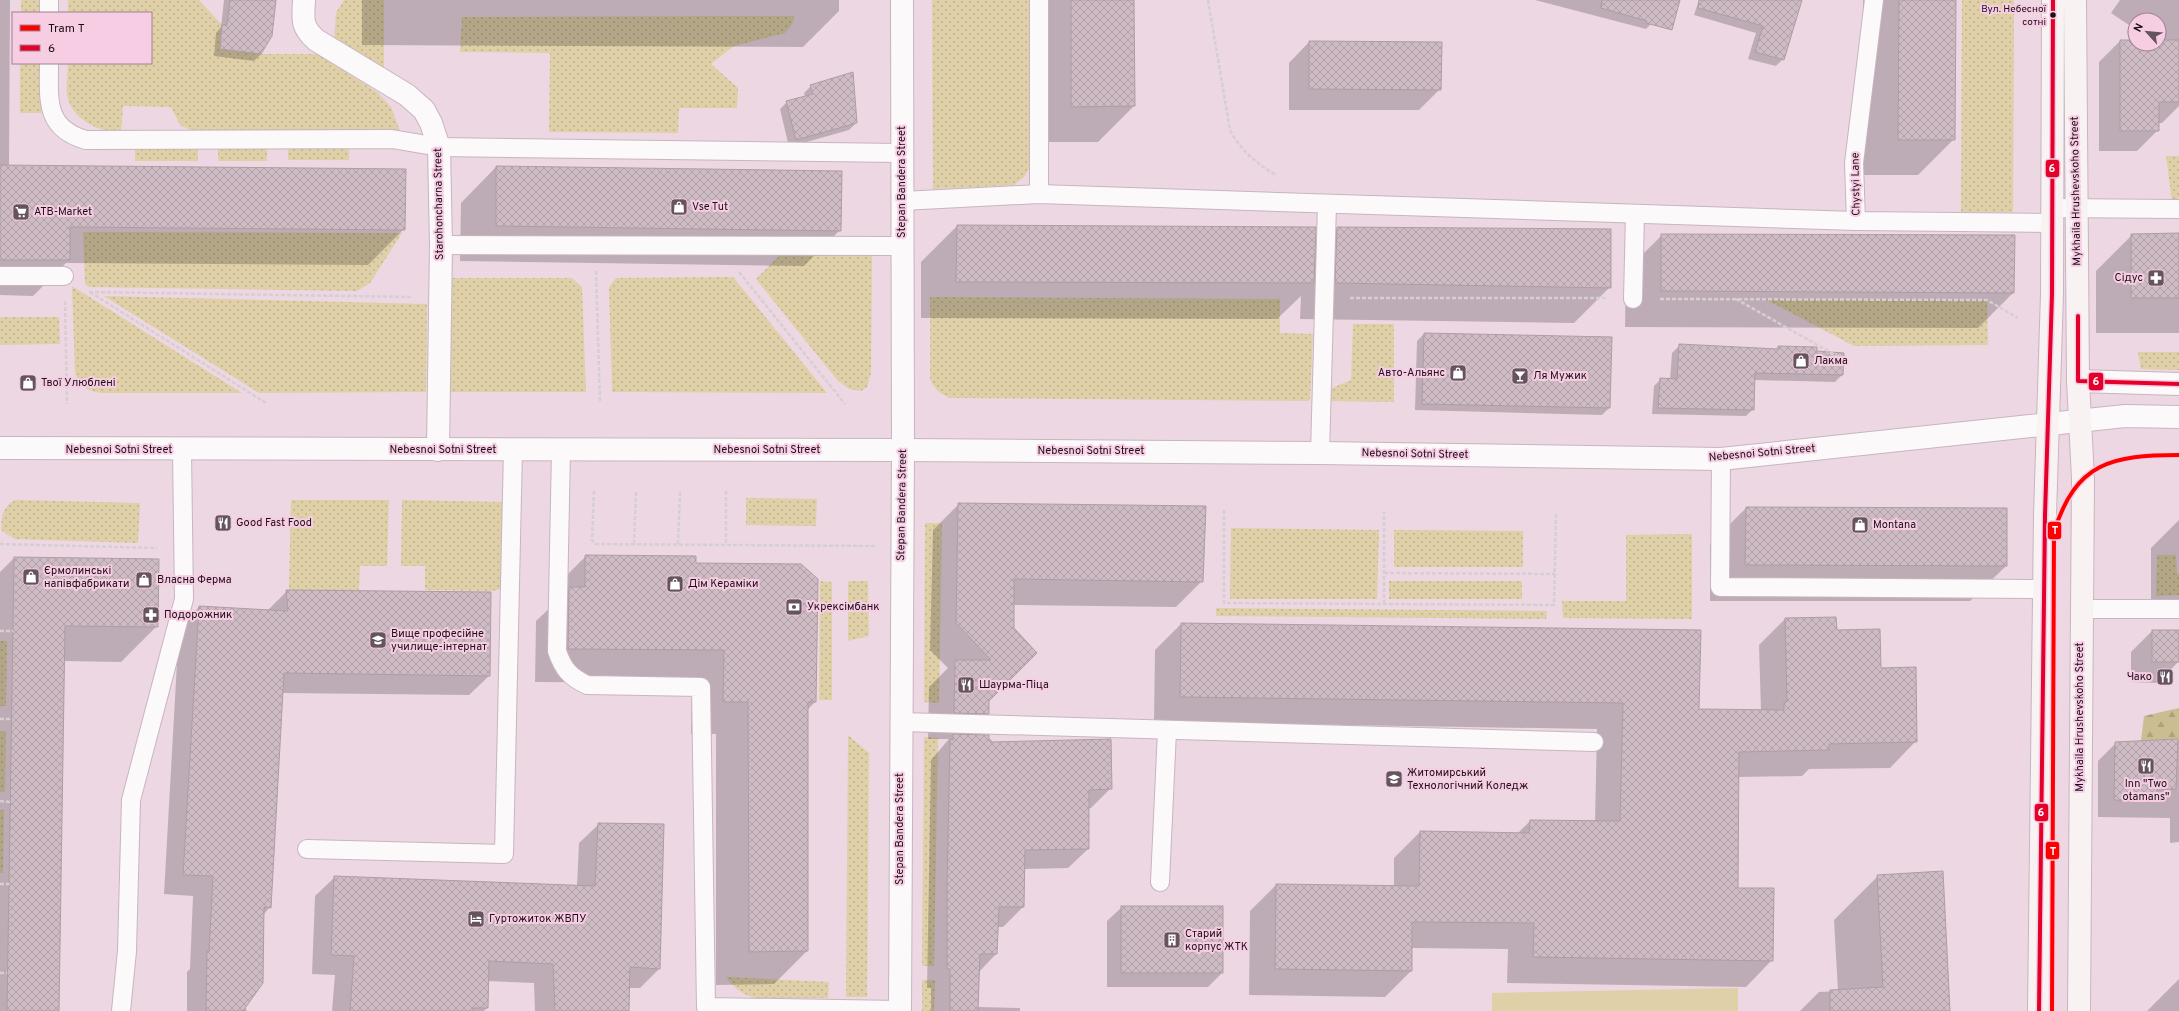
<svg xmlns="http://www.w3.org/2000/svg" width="2179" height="1011" viewBox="0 0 2179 1011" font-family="Overpass,sans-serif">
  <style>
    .grass { fill: url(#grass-dots) }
    .forest { fill: url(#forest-firs) }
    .garden { fill: #dfd0a8 }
    .shadow { fill: #0003 }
    .building { fill: url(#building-cross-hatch); stroke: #ae9da4 }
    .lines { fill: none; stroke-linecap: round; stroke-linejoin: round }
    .service-casing { stroke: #c7b5bf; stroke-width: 20 }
    .minor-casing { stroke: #c7b5bf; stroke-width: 24 }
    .tertiary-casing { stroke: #c7b5bf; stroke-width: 24 }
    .secondary-casing { stroke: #c7b5bf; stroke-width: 24 }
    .path { stroke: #d5ced2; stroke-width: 2.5; stroke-dasharray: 4 2; stroke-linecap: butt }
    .service { stroke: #fcf9fb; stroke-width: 18 }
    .minor { stroke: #fcf9fb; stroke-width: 22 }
    .tertiary { stroke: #fcf9fb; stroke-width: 22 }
    .secondary { stroke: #f8f2f3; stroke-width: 22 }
    .bus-1-casing { stroke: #f7cde4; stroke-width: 7 }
    .bus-1 { stroke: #e4002b; stroke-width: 4 }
    .tram-1-casing { stroke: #f7cde4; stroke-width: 7 }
    .tram-1 { stroke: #f00; stroke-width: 4 }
    .bus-dot { fill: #1c0e16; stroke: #f7cde4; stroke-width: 1.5 }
    .labels { text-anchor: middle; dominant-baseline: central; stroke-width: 4; stroke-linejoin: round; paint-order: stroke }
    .bus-label { font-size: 10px; fill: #1c0e16; stroke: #f7cde4; text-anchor: end }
    .street-label { font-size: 11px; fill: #1c0e16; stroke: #f7cde4 }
    .poi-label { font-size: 11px; fill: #1c0e16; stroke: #f7cde4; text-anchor: start }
    .line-badge { stroke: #f7cde4; stroke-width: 1.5 }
    .badge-label { font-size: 11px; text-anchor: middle; font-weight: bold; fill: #fff }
  </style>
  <defs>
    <pattern id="grass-dots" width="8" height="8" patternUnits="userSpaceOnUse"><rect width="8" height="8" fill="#dfd0a8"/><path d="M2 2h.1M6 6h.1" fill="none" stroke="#bfb190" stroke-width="1.8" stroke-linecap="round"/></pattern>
    <pattern id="forest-firs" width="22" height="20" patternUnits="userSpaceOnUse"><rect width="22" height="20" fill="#cbbd92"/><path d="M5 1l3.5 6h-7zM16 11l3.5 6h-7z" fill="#aea17d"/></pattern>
    <pattern id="building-cross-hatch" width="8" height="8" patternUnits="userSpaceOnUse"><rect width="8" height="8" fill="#cebbc3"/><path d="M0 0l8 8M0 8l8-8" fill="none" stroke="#b0a0a7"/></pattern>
  </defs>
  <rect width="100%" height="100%" fill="#edd7e3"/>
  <g class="grass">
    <rect x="21" y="0" width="21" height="13"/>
    <path d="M68,0H199L222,25L220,49L262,54H317L377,92L391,107L400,131L191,130L180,125L171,107L123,106L121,133C98,131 71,120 67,94C66,84 68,73 68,63H151V13H68Z"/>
    <path d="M344,0H384V75L334,44L336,13Z"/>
    <path d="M932,0H1032L1031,166L1024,177L1014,185L933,189Z"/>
    <path d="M1962,0H2014L2013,212H1961Z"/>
    <path d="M794,16L793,23L785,33L734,46L711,64L738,88L737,108H679L678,133L549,132L550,53L460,52L462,17Z"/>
    <rect x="20" y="63" width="21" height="50"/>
    <path d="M135,147L198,148V161H135Z"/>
    <path d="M218,147L267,148V161H218Z"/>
    <rect x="288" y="147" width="61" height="13"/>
    <path d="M2166,156H2179V202H2172Z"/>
    <path d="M83,232L402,233L370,283L357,291L89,287L85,284Z"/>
    <path d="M781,254L872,256L871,373L867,387L861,391L849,389L838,381L756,279Z"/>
    <path d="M733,277L827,393L612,392L609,287L616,278Z"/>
    <path d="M450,278H572L582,287L586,392H449Z"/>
    <path d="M72,286L242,393H101C87,391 78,386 75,372Z"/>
    <path d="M104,296L427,304L426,392L259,393Z"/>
    <path d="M930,297L1280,299V333L1313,334L1310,399L1308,401L950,398C939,393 934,389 930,378Z"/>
    <path d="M1765,299L1987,300L1988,345L1854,346Z"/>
    <path d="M0,317H59L60,344L0,345Z"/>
    <path d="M1353,324H1394V402L1329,401L1330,389L1351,380Z"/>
    <path d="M2138,352H2179V370L2141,369Z"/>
    <path d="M746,498L817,499L816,526L746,525Z"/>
    <path d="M16,500L140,503L138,543L15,539L2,531C0,518 3,505 16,500Z"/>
    <path d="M291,500H389L387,566H360L359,590H289Z"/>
    <path d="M402,500L506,502L504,588L492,591L425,590V566H401Z"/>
    <path d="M925,523H942L939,703L924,702Z"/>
    <path d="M1231,528L1379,530L1377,599H1230Z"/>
    <path d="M1394,530L1523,531V567H1394Z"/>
    <path d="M1692,534V619L1563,618L1562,601H1626V535Z"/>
    <path d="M2157,555H2176L2177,574H2179V595L2156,596Z"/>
    <path d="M820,581L832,582V700H819Z"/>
    <path d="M848,581H868L869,636L848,641Z"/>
    <rect x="1389" y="581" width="133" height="18"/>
    <path d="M1216,608L1546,611H1547L1546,619L1216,616Z"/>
    <path d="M0,641H7L6,706H0Z"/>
    <path d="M0,731H6L5,792H0Z"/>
    <path d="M848,735L869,753L867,997H846Z"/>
    <path d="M924,737L938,738L934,966H922Z"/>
    <path d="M0,810H4L3,873H0Z"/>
    <path d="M726,977L829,982L828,998H755C743,995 734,988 726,977Z"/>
    <path d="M922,980H935L934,1011H922Z"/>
  </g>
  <path class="forest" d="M2179,708V739L2141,741L2144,716Z"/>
  <path class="garden" d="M1738,988V1011H1492V993Z"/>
  <g class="shadow">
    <path d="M0,0H10L9,166L404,229L368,265L66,263L33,296L0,295Z"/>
    <path d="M224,0H275L261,54L254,61L214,56L216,33L221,27Z"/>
    <path d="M362,0H839V11L803,47L362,45Z"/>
    <path d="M1035,0H1133L1134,106L1098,142H1036Z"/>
    <path d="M1535,0H1658L1653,22L1646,29Z"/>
    <path d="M1699,0H1801L1783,59L1776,66L1748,59L1756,33L1694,15Z"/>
    <path d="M1863,0H1955L1954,139L1918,175H1862Z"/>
    <path d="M2120,0H2179V106L2162,123H2158V130L2137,151H2099V62L2120,41H2135V44H2159V20H2135V29L2111,13Z"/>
    <path d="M1309,42L1440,89L1419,110H1289V63Z"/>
    <path d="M811,86L856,123L849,130L789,147L780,109L787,102L805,97L804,93Z"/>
    <path d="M496,167L840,230L804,266L460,261L461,203Z"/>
    <path d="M957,226L1314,251L1337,228L1610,287L1574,323L1300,319L1301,296L1277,319L921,318V262Z"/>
    <path d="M1662,235L2014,292L1978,328L1625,327L1626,271Z"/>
    <path d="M2132,235H2179V333H2096V271Z"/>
    <path d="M1424,334L1609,408L1602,415L1415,410L1417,341Z"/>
    <path d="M1679,346L1775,350L1779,347L1816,352L1842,375L1835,382L1754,380L1753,409L1746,416L1652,414L1654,386L1661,379L1670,380L1672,353Z"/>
    <path d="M959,504L1202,581L1176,607L1013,605L988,701V714L966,735L988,741L1111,788L1091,808H1088V849L1068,868L1024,869L1023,907L1003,927H998L996,954L979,972L978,1007L1020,1008V1011H931V988H927L931,760L949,739H928L929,687L948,668L930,650L933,530Z"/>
    <path d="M1746,508L2006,566L1970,601H1710V544Z"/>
    <path d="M2179,520V599H2151V548Z"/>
    <path d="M586,556L695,564L815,702L807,710V951L774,984L716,985V734H691L692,683L535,682L536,621L553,605V589Z"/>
    <path d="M14,558L157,626L121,662L64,661L58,1011H0V572Z"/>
    <path d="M287,591L489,676L469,695L282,693L270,907L263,915L245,1006L247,1011H187V972L190,969L193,896L164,894L179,627L199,607L267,611Z"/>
    <path d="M1785,619L1836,631L1880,669L1916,741L1890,768L1809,769L1802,776L1738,777L1737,889L1772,960L1746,987L1507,983L1508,949L1411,948V971L1385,997L1249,995L1250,911L1276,885L1394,886V858L1420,832L1518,833L1530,821L1595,822L1597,729L1154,722L1155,650L1181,624L1698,710L1761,711L1759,645Z"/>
    <path d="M2152,631H2179L2178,662L2158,683L2131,682V652Z"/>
    <path d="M2179,740V842L2170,843V818L2098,817V761L2116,743Z"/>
    <path d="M599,824L659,969L640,988H629L628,1011H535L534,983L487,981V1008L484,1011H332L335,975L312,974L315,896L335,877L577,886L579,843Z"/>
    <path d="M1878,876L1949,1011H1800L1819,992L1838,991L1834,920Z"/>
    <path d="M1122,907L1222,973L1208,987H1107V921Z"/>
    <path d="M2179,979V1011H2147Z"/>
  </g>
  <g class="building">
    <path d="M230,0H276L272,36L261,54L220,49L222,25H227Z"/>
    <path d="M1071,0H1134L1135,106L1071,107Z"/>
    <path d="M1602,0H1680L1672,30L1646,23L1647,21L1601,8Z"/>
    <path d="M1699,0H1802L1784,60L1755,52L1763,26L1698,8Z"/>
    <path d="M1899,0H1956L1955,140H1898Z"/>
    <path d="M2120,40H2135V44H2159V40H2179V102H2159V131H2120Z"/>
    <path d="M1309,41L1442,42L1441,90L1309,89Z"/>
    <path d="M853,72L857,123L796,140L786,101L813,94L810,85Z"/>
    <path d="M0,165L406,169L405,230L70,227V260H0Z"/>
    <path d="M496,166L842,171L841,231L496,226Z"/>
    <path d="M957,225L1316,227L1314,283L956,282Z"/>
    <path d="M1337,227L1611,229V288L1335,283Z"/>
    <path d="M2179,233V298H2131V234Z"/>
    <path d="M1661,234L2015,235L2014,293L1661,291Z"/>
    <path d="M1424,333L1612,337L1610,408L1422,404Z"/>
    <path d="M1679,344L1778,349V346L1817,347V351L1844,353L1843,375L1755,373L1754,410L1658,408L1660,378L1677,379Z"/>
    <path d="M958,503L1206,506L1203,582L1014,579V628L1037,653L989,701V714L954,713L955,660H991L956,623Z"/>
    <path d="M1746,507L2007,508V566L1745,565Z"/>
    <path d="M585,555L696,556V563L801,564L818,579L816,702H808V951L749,952L748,702H723L724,650L568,649L569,587H585Z"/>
    <path d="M14,557L159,559L158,627L65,626L59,1011H7Z"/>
    <path d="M286,590L491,592L490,676L284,673L271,908L264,907L263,983L243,1011H206L207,951L209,952L213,876L183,875L199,606L288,611Z"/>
    <path d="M1836,617L1837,630L1880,629L1881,668L1916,667L1917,742L1829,744V750L1739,752L1738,888H1774L1773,961L1533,957L1534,923L1412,922V971L1275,969L1276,884L1419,886L1420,831L1529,833L1530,820L1620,821L1623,703L1180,697L1181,623L1701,630L1699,709L1784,710V702H1787L1785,618Z"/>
    <rect x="2152" y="630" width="27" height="32"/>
    <path d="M953,734L989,735V740H991V742L1111,739L1112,789L1089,790V849L1025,850L1024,907H999L997,954H980L978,1011H950V969H947V888L950,739L953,740Z"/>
    <path d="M2178,739L2176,789L2157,790V801L2114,800L2115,742Z"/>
    <path d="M598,823L664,824L660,969L630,967L629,1011H555L553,964L489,961L488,1008H473V1011H350L354,956L331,955L334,876L595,886Z"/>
    <path d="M1943,871L1950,1011H1830V990L1883,987L1877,875Z"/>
    <rect x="1121" y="906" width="102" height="67"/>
  </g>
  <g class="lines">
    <g class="service-casing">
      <g id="service">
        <path d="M1874,0L1854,163L1856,221L2053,223"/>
        <path d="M49,13V0"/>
        <path d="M49,63C49,99 44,128 86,140L392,139L439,147L901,153"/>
        <path d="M1039,194V0"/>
        <path d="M902,201L1039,194L1856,221"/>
        <path d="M2053,208L2179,209"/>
        <path d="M441,245L902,246"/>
        <path d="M0,276H64"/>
        <path d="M1633,299L1635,214"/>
        <path d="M561,450L557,651C563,669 570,677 587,685L701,687L706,1007L900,1010"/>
        <path d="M1320,453L1327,204"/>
        <path d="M1721,459L1720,587L2043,589"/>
        <path d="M2081,609H2179"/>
        <path d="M901,722L1594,742"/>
        <path d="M307,849L504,854L513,449"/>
        <path d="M1160,882L1167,731"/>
        <path d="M121,1011L127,951L131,800L184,599L182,450"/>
      </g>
    </g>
    <g class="minor-casing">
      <g id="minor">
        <path d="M304,0C303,20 301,26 316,40L407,95L424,110L431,123L439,147L441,245L438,450"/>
        <path d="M2078,381L2179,384"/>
        <path d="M900,1011L903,450L902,0"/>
      </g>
    </g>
    <g class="tertiary-casing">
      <path id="tertiary" d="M0,448L903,450L1320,453L1721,459L2125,416L2179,417"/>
    </g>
    <g class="secondary-casing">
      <g id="secondary">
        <path d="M2075,0L2078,381L2083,479L2079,1011"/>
        <path d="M2039,1011L2045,515L2052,294L2053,0"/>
      </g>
    </g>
    <g class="path">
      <path d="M1208,0L1230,130C1240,150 1257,164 1276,175"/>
      <path d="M596,271L600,403"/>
      <path d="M739,272L845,404"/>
      <path d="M89,292L412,297"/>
      <path d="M90,292L266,403"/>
      <path d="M1350,298H1607"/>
      <path d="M1660,299L1987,300L2018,318"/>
      <path d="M1736,299L1844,360"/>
      <path d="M65,301L67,404"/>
      <path d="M594,491L592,540L595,544L875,546"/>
      <path d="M726,491V545"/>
      <path d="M1224,510V603L1554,605L1556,514"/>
      <path d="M0,544L157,548"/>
      <path d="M634,544L636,491"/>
      <path d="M678,544L680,491"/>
      <path d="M1384,573L1555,574"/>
      <path d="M1384,604V512"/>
      <path d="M0,631H13"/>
      <path d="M0,719H11"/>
      <path d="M0,801L10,802"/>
      <path d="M0,884H9"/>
      <path d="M0,973H7"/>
    </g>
    <use href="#service" class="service"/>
    <use href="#minor" class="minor"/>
    <use href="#tertiary" class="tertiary"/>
    <use href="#secondary" class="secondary"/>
    <g class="bus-1-casing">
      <g id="bus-1">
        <path d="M2078,316V381L2179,384"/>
        <path d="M2039,1011L2045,515L2052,294L2053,0"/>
      </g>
    </g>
    <use href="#bus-1" class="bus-1"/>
    <g class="tram-1-casing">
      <path id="tram-1" d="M2052,1011L2054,532C2076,462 2112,455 2179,455"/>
    </g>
    <use href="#tram-1" class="tram-1"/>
  </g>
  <defs>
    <g id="shop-square" transform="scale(0.9)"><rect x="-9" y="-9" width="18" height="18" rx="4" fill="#65545e" stroke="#f7cde4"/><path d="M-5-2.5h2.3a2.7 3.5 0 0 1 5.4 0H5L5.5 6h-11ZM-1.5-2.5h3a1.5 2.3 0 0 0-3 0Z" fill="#fff"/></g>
    <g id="supermarket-square" transform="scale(0.9)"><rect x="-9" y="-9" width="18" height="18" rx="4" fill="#65545e" stroke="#f7cde4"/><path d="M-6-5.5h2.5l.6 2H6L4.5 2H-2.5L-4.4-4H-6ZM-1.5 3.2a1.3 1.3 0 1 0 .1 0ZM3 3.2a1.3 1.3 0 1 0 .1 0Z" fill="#fff"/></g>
    <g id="pharmacy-square" transform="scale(0.9)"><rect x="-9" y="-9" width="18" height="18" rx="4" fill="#65545e" stroke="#f7cde4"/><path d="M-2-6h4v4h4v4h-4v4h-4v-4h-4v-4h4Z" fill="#fff"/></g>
    <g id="bar-square" transform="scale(0.9)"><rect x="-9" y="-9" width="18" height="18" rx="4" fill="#65545e" stroke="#f7cde4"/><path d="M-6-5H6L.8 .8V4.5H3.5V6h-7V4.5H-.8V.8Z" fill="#fff"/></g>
    <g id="restaurant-square" transform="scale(0.9)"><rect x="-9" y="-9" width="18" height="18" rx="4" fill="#65545e" stroke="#f7cde4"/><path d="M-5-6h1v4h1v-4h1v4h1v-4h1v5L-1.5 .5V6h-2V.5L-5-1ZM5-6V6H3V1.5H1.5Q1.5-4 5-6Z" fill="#fff"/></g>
    <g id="bank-square" transform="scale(0.9)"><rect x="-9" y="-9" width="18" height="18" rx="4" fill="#65545e" stroke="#f7cde4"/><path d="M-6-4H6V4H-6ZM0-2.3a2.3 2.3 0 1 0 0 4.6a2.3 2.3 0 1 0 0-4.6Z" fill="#fff"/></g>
    <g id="school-square" transform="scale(0.9)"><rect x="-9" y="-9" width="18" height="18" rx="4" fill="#65545e" stroke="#f7cde4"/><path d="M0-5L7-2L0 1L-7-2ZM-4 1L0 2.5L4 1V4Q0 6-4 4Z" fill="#fff"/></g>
    <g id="university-square" transform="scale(0.9)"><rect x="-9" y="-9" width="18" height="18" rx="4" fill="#65545e" stroke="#f7cde4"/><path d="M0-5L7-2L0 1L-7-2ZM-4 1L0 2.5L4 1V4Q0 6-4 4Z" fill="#fff"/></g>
    <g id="hotel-square" transform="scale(0.9)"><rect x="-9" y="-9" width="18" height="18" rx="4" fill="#65545e" stroke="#f7cde4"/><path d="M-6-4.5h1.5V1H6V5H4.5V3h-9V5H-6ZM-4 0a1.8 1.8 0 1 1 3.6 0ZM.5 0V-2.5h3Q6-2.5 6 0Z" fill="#fff"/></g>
    <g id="building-square" transform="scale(0.9)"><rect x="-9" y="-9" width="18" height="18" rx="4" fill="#65545e" stroke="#f7cde4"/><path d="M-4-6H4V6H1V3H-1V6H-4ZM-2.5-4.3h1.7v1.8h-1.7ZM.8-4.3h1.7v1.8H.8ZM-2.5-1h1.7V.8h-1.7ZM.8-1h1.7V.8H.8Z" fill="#fff"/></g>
  </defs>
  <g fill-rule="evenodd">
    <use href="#shop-square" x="679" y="207"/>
    <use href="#supermarket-square" x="21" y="212"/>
    <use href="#pharmacy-square" x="2156" y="278"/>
    <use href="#shop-square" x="1801" y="361"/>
    <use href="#shop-square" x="1458" y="373"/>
    <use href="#bar-square" x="1520" y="376"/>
    <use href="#shop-square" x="28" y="383"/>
    <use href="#restaurant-square" x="223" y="523"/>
    <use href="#shop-square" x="1860" y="525"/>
    <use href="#shop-square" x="31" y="577"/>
    <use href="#shop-square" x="144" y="580"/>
    <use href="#shop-square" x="675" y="584"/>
    <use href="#bank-square" x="794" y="607"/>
    <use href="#pharmacy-square" x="151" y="615"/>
    <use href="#school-square" x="378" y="640"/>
    <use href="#restaurant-square" x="2165" y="677"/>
    <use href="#restaurant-square" x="966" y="685"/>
    <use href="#restaurant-square" x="2146" y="766"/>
    <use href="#university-square" x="1394" y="779"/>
    <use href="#hotel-square" x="476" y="919"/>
    <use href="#building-square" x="1172" y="940"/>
  </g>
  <circle class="bus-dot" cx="2053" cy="15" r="3.5"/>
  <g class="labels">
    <g class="bus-label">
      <text x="2046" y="9">Вул. Небесної<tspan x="2046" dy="13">сотні</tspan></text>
    </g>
    <g class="street-label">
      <text transform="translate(902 182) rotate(-90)">Stepan Bandera Street</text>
      <text transform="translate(1856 184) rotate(-91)">Chystyi Lane</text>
      <text transform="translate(2076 191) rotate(-91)">Mykhaila Hrushevskoho Street</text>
      <text transform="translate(439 204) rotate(-91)">Starohoncharna Street</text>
      <text x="119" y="450">Nebesnoi Sotni Street</text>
      <text x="443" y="450">Nebesnoi Sotni Street</text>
      <text x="767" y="450">Nebesnoi Sotni Street</text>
      <text x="1091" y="451">Nebesnoi Sotni Street</text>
      <text transform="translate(1762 453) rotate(-5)">Nebesnoi Sotni Street</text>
      <text transform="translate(1415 454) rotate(1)">Nebesnoi Sotni Street</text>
      <text transform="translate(902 505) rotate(-89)">Stepan Bandera Street</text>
      <text transform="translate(2080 717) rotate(-90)">Mykhaila Hrushevskoho Street</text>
      <text transform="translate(900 829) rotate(-90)">Stepan Bandera Street</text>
    </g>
    <g class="poi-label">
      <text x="692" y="207">Vse Tut</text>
      <text x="34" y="212">ATB-Market</text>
      <text x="2143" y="278" text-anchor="end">Сідус</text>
      <text x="1814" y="361">Лакма</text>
      <text x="1445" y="373" text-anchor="end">Авто-Альянс</text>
      <text x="1533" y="376">Ля Мужик</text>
      <text x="41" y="383">Твої Улюблені</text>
      <text x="236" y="523">Good Fast Food</text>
      <text x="1873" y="525">Montana</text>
      <text x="44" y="571">Єрмолинські<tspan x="44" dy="13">напівфабрикати</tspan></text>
      <text x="157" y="580">Власна Ферма</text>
      <text x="688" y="584">Дім Кераміки</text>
      <text x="807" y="607">Укрексімбанк</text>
      <text x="164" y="615">Подорожник</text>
      <text x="391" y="634">Вище професійне<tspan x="391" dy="13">училище-інтернат</tspan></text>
      <text x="2152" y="677" text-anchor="end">Чако</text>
      <text x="979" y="685">Шаурма-Піца</text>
      <text x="1407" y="773">Житомирський<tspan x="1407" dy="13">Технологічний Коледж</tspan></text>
      <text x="2146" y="784" text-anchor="middle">Inn "Two<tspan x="2146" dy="13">otamans"</tspan></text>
      <text x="489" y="919">Гуртожиток ЖВПУ</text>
      <text x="1185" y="934">Старий<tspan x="1185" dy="13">корпус ЖТК</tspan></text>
    </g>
  </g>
  <g class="line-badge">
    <rect x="2045" y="159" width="15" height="19" rx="4" fill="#e4002b"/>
    <rect x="2088" y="372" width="16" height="19" rx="4" fill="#e4002b"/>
    <rect x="2047" y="521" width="15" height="19" rx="4" fill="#f00"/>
    <rect x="2034" y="803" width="15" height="19" rx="4" fill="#e4002b"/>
    <rect x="2045" y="841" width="15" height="19" rx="4" fill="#f00"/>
  </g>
  <g class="badge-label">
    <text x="2052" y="172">6</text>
    <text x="2096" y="385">6</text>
    <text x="2055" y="534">Т</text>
    <text x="2041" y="816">6</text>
    <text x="2053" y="855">Т</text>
  </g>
  <rect x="12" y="12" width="140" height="52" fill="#f7cde4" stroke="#9f8192"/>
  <rect x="20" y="25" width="20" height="6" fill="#ff0000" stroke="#9f8192"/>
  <text x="48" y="32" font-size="12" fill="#1c0e16">Tram Т</text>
  <rect x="20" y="45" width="20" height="6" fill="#e4002b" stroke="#9f8192"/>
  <text x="48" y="52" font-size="12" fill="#1c0e16">6</text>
  <g transform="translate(2147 32) rotate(297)"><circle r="19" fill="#f7cde4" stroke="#9f8192"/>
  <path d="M0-3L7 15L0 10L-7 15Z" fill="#65545e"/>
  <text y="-6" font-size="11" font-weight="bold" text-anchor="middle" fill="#1c0e16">N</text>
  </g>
</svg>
